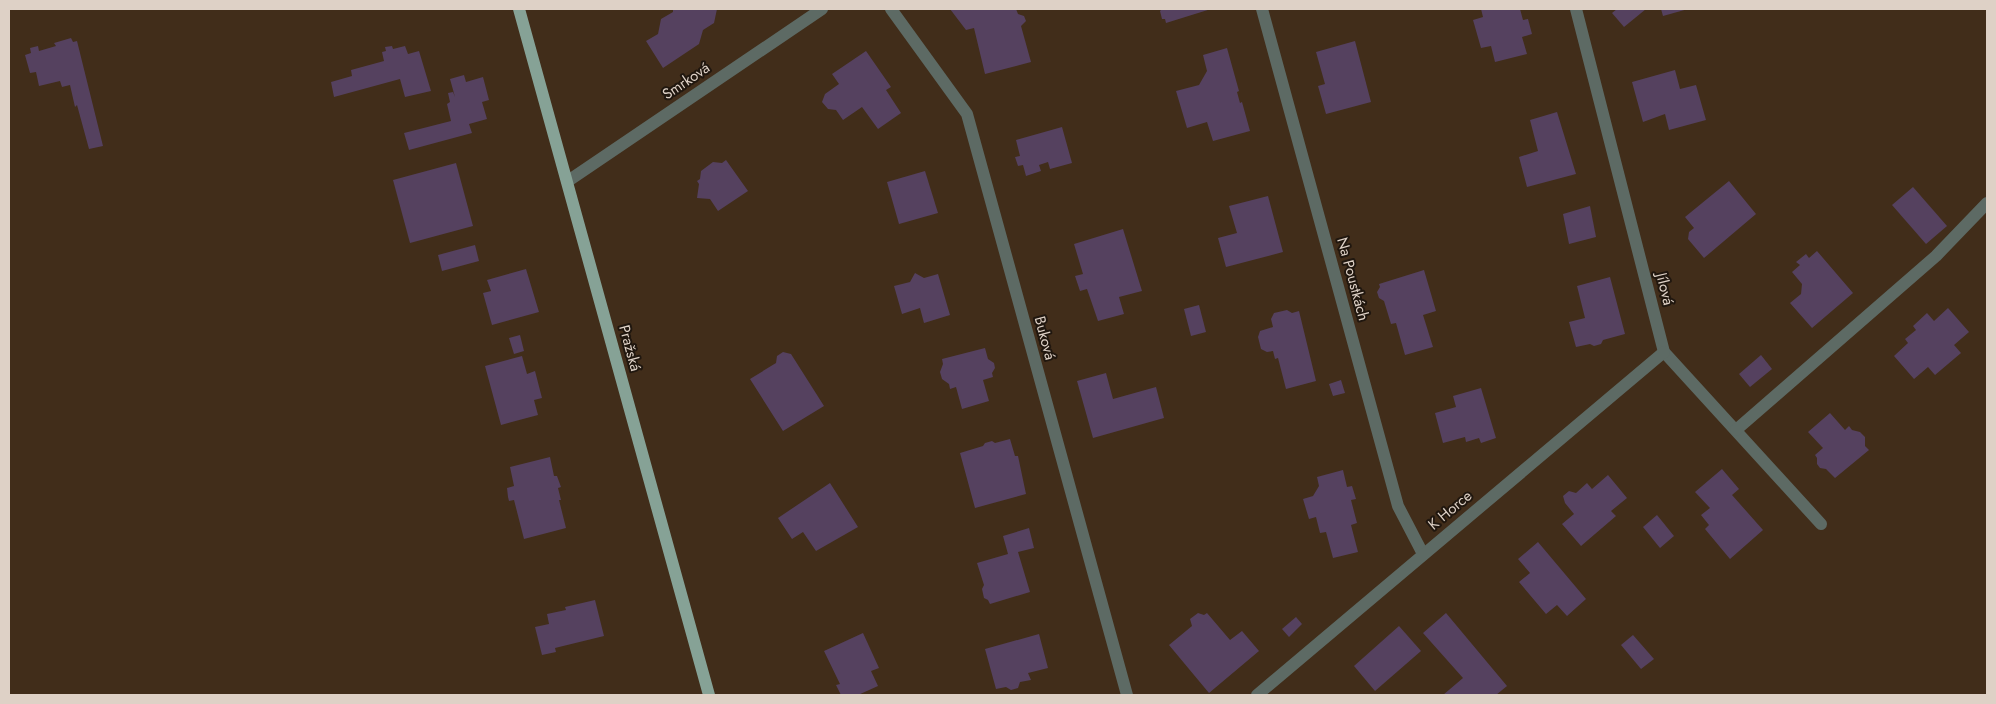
<svg xmlns="http://www.w3.org/2000/svg" width="1996" height="704" viewBox="0 0 1996 704" font-family="Jost,sans-serif">
  <style>
    .building { fill: #55415f }
    .lines { fill: none; stroke-linecap: round; stroke-linejoin: round }
    .minor { stroke: #5d6a64; stroke-width: 12 }
    .major { stroke: #86a296; stroke-width: 12 }
    .labels { text-anchor: middle; dominant-baseline: central; stroke-width: 4; stroke-linejoin: round; paint-order: stroke }
    .street-label { font-size: 15px; fill: #ded1c6; stroke: #20170f }
  </style>
  <rect width="100%" height="100%" fill="#412d1a"/>
  <g class="building">
    <path d="M673,9H717L714,23L703,30L699,44L663,68L646,41L658,34L661,19L673,12Z"/>
    <path d="M950,9H1016L1018,14L1024,16L1026,21L1021,26L1031,62L985,74L974,28L966,30Z"/>
    <path d="M1162,9H1211L1166,23L1165,19H1162L1160,11Z"/>
    <path d="M1481,9H1520L1523,20L1528,19L1532,34L1522,37L1527,54L1495,62L1491,46L1481,48L1473,20L1483,17Z"/>
    <path d="M1617,9H1646L1624,27L1612,13Z"/>
    <path d="M1661,9H1688L1663,16Z"/>
    <path d="M71,38L73,42L77,41L103,146L89,149L77,105L75,107L70,85L62,87L60,81L39,86L36,72L30,73L25,55L31,53L30,48L38,46L39,51L56,46L54,43Z"/>
    <path d="M1355,41L1371,102L1326,114L1318,86L1325,84L1316,52Z"/>
    <path d="M392,46L393,49L405,46L408,54L419,51L431,91L405,97L400,79L334,97L331,82L352,76L351,70L384,61L382,52L386,51L385,47Z"/>
    <path d="M1227,48L1239,91L1237,92L1240,103L1242,102L1250,131L1213,141L1207,122L1187,128L1176,91L1199,85L1207,71L1203,55Z"/>
    <path d="M866,51L891,87L886,90L901,113L878,129L862,107L843,120L836,110L828,109L822,102L825,94L839,84L832,74Z"/>
    <path d="M1675,70L1680,89L1696,85L1706,120L1669,130L1665,114L1643,122L1632,82Z"/>
    <path d="M464,75L466,82L483,77L489,100L482,102L487,119L469,124L472,133L409,150L404,133L451,121L447,104L450,102L448,93L453,92L455,97L450,79Z"/>
    <path d="M1557,112L1576,174L1527,187L1519,157L1538,151L1530,120Z"/>
    <path d="M1062,127L1072,163L1050,169L1048,162L1039,165L1041,171L1026,176L1023,165L1018,166L1015,157L1020,156L1016,140Z"/>
    <path d="M726,160L748,191L718,211L710,199L697,198L699,184L697,181L700,179L701,171L713,162L722,163Z"/>
    <path d="M456,163L473,226L410,243L393,180Z"/>
    <path d="M925,171L938,213L899,224L887,182Z"/>
    <path d="M1729,181L1756,214L1704,258L1688,239L1689,232L1694,228L1685,217Z"/>
    <path d="M1913,187L1947,226L1926,244L1892,205Z"/>
    <path d="M1268,196L1283,252L1226,267L1218,238L1237,233L1229,206Z"/>
    <path d="M1590,206L1596,237L1569,244L1563,214Z"/>
    <path d="M1123,229L1142,291L1119,297L1124,314L1098,321L1087,289L1080,291L1075,276L1083,274L1074,244Z"/>
    <path d="M475,245L479,261L442,271L438,255Z"/>
    <path d="M1817,251L1853,293L1812,328L1790,303L1801,294L1802,284L1792,272L1800,265L1796,262L1806,254L1809,258Z"/>
    <path d="M526,269L539,312L492,325L483,293L491,291L487,280Z"/>
    <path d="M1424,270L1436,311L1423,315L1433,347L1405,355L1396,323L1391,324L1384,301L1379,298L1377,292L1380,287L1379,284Z"/>
    <path d="M915,273L924,278L938,274L950,315L924,323L920,308L902,314L894,286L910,282Z"/>
    <path d="M1610,277L1625,334L1603,340L1601,344L1594,346L1590,344L1576,347L1569,322L1585,318L1577,286Z"/>
    <path d="M1199,305L1206,332L1191,336L1184,309Z"/>
    <path d="M1948,308L1969,332L1954,345L1961,353L1935,375L1928,367L1914,379L1894,356L1908,343L1905,339L1916,330L1913,326L1927,313L1934,321Z"/>
    <path d="M1287,310L1292,313L1299,311L1316,381L1286,389L1278,358L1275,359L1273,351L1267,352L1261,349L1258,337L1260,331L1273,327L1271,319L1274,313Z"/>
    <path d="M520,335L524,351L514,354L509,338Z"/>
    <path d="M985,348L988,359L994,363L995,368L992,373L993,377L983,380L989,401L962,409L956,387L950,389L949,384L942,379L940,372L943,364L942,359Z"/>
    <path d="M783,352L791,354L824,406L783,431L750,379L776,363L777,356Z"/>
    <path d="M1761,355L1772,369L1750,387L1739,374Z"/>
    <path d="M522,356L527,374L535,371L542,398L534,400L538,415L501,425L485,366Z"/>
    <path d="M1106,373L1113,399L1156,387L1164,418L1093,438L1077,381Z"/>
    <path d="M1341,380L1345,393L1333,396L1329,384Z"/>
    <path d="M1481,388L1496,438L1481,443L1479,438L1466,442L1465,437L1443,443L1435,413L1456,407L1453,396Z"/>
    <path d="M1830,413L1845,430L1849,426L1852,430L1860,432L1865,437V446L1869,450L1835,478L1826,469L1820,468L1817,464V458L1815,455L1823,448L1808,432Z"/>
    <path d="M1010,439L1015,456H1018L1026,494L975,508L960,453L983,446L985,443L992,441L995,443Z"/>
    <path d="M550,457L554,476H557L561,487L558,488L561,500H559L566,528L524,539L514,500L509,501L508,497L507,488L514,486L510,467Z"/>
    <path d="M1722,469L1739,489L1732,495L1763,530L1730,559L1705,529L1709,525L1701,515L1710,508L1695,492Z"/>
    <path d="M1343,470L1347,487L1352,486L1356,499L1351,500L1357,523L1351,525L1358,552L1333,558L1326,532L1320,533L1316,517L1309,519L1303,499L1313,496L1319,486L1317,477Z"/>
    <path d="M1608,475L1627,498L1611,511L1616,516L1581,546L1562,524L1574,514L1565,503L1563,496L1569,491L1576,493L1587,483L1592,489Z"/>
    <path d="M830,483L858,527L816,551L803,532L792,539L778,518Z"/>
    <path d="M1657,515L1674,536L1660,548L1643,527Z"/>
    <path d="M1029,528L1034,548L1018,552L1030,592L990,604L988,600L984,598L982,589L984,585L977,563L1008,554L1003,536Z"/>
    <path d="M1538,542L1586,599L1567,616L1557,605L1546,614L1519,582L1530,573L1518,559Z"/>
    <path d="M595,600L604,636L555,648L556,652L542,655L535,627L549,624L547,614L566,610L565,607Z"/>
    <path d="M1198,613L1204,615L1207,613L1230,640L1242,631L1259,651L1209,693L1169,645L1192,626L1190,619Z"/>
    <path d="M1446,613L1507,686L1496,695H1443L1463,678L1423,633Z"/>
    <path d="M1296,617L1302,624L1289,637L1282,629Z"/>
    <path d="M1399,626L1421,651L1375,691L1354,666Z"/>
    <path d="M863,633L879,668L871,671L878,686L858,695H841L836,685L840,684L824,651Z"/>
    <path d="M1039,634L1048,668L1028,673L1031,680L1020,682L1018,688L1011,690L1006,687L996,689L985,649Z"/>
    <path d="M1633,635L1654,659L1641,669L1621,645Z"/>
  </g>
  <g class="lines">
    <g class="minor">
      <path d="M891,9L967,114L1127,695"/>
      <path d="M1262,9L1398,506L1423,554"/>
      <path d="M1576,9L1664,352L1821,524"/>
      <path d="M568,181L822,9"/>
      <path d="M1736,430L1936,256L1987,203"/>
      <path d="M1257,695L1664,352"/>
    </g>
    <path class="major" d="M519,9L709,695"/>
  </g>
  <g class="labels">
    <g class="street-label">
      <text transform="translate(686 81) rotate(-34)">Smrková</text>
      <text transform="translate(1353 279) rotate(75)">Na Poustkách</text>
      <text transform="translate(1665 289) rotate(76)">Jílová</text>
      <text transform="translate(1045 338) rotate(75)">Buková</text>
      <text transform="translate(630 348) rotate(75)">Pražská</text>
      <text transform="translate(1450 510) rotate(-40)">K Horce</text>
    </g>
  </g>
  <rect width="1996" height="704" fill="none" stroke="#ded1c6" stroke-width="20"/>
</svg>
